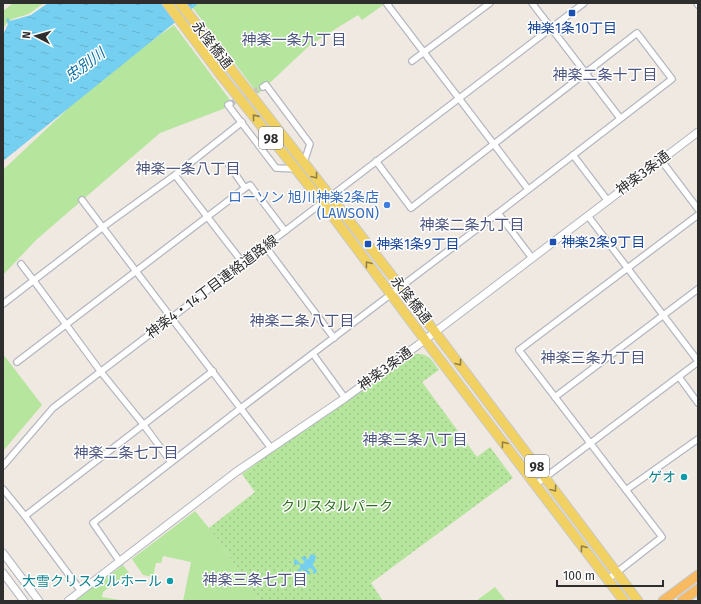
<svg xmlns="http://www.w3.org/2000/svg" width="701" height="604" viewBox="0 0 701 604" font-family="'Fira Sans','Noto Sans JP',sans-serif">
  <style>
    .grass { fill: #b6e59e }
    .park { fill: url(#park-dots) }
    .water { fill: url(#water-ripples) }
    .lines { fill: none; stroke-linecap: round; stroke-linejoin: round }
    .minor-tunnel { stroke: #c8c4bd; stroke-width: 5.5; stroke-dasharray: 5.5 3; stroke-linecap: butt }
    .minor-casing { stroke: #b4b7c1; stroke-width: 8 }
    .tertiary-casing { stroke: #b4b7c1; stroke-width: 9 }
    .primary-casing { stroke: #c9c9c9; stroke-width: 11 }
    .trunk-casing { stroke: #c9c9c9; stroke-width: 11 }
    .minor { stroke: #fff; stroke-width: 5.5 }
    .tertiary { stroke: #fff; stroke-width: 7 }
    .primary { stroke: #f2d163; stroke-width: 9 }
    .trunk { stroke: #f8ba60; stroke-width: 9 }
    .oneway { stroke: #908048 }
    .transit-dot { fill: #1a4fb4; stroke: #fff; stroke-width: 1.5 }
    .shop-dot { fill: #3f7fe0; stroke: #fff; stroke-width: 1.5 }
    .culture-dot { fill: #0f9aa8; stroke: #fff; stroke-width: 1.5 }
    .labels { text-anchor: middle; dominant-baseline: central; stroke-width: 3; stroke-linejoin: round; paint-order: stroke }
    .shield { fill: #fff; stroke: #6d6d6d; stroke-width: 1 }
    .shield-label { font-size: 13px; font-weight: bold; fill: #2e2e2e }
    .transit-label { font-size: 14px; fill: #164399; stroke: #fff; text-anchor: start }
    .street-label { font-size: 14px; fill: #2e2e2e; stroke: #fff }
    .shop-label { font-size: 14px; fill: #366cbe; stroke: #fff; text-anchor: end }
    .culture-label { font-size: 14px; fill: #0d838f; stroke: #fff; text-anchor: end }
    .park-label { font-size: 14px; fill: #2c6e1b; stroke: #fff }
    .neighbourhood-label { font-size: 15px; fill: #4d5680; stroke: #fff }
    .water-label { font-size: 15px; font-style: italic; fill: #0d6fa3; stroke: #fff }
  </style>
  <defs>
    <pattern id="park-dots" width="8" height="8" patternUnits="userSpaceOnUse"><rect width="8" height="8" fill="#b6e59e"/><path d="M2 2h.1M6 6h.1" fill="none" stroke="#9dc588" stroke-width="1.8" stroke-linecap="round"/></pattern>
    <pattern id="water-ripples" width="26" height="14" patternUnits="userSpaceOnUse"><rect width="26" height="14" fill="#75cff0"/><path d="M2 4q2-2 4 0t4 0M15 11q2-2 4 0t4 0" fill="none" stroke="#66b2ce"/></pattern>
  </defs>
  <rect width="100%" height="100%" fill="#efe9e1"/>
  <g class="grass">
    <path d="M13,3H44C39,6 35,10 30,13C19,19 11,15 3,29V11Z"/>
    <path d="M197,3H386L362,20L358,15L310,45L258,94L192,7Z"/>
    <path d="M174,25L233,104L223,109L160,133L36,240L3,275V170L74,103L130,56Z"/>
    <path d="M3,354L42,405L3,451Z"/>
    <path d="M195,511L209,528L260,601H183L191,562L163,556L161,563H156L153,577L143,575L132,559Z"/>
    <path d="M123,565L129,573L103,592L102,597L120,600L119,601H75Z"/>
    <path d="M495,587L506,601H476Z"/>
  </g>
  <path class="park" d="M415,354C429,353 432,360 439,370L422,382L477,457L490,447L513,478L371,583L383,601H260L209,528L255,492L242,474L287,441Z"/>
  <g class="water">
    <path d="M48,3H199L3,161V35L8,24L6,20L8,18L10,21L31,15Z"/>
    <path d="M312,554L316,556L315,561L313,563V565L317,571L316,573L313,574V570L310,568L307,570L310,572V574H307V572L304,571L302,569L301,571L304,574L303,575H300L297,572L300,568V565L299,564L296,565L294,564V560L296,559C298,561 301,567 305,562L302,559V557L305,556L306,557L307,560L309,558L310,555Z"/>
  </g>
  <g class="lines">
    <path class="minor-tunnel" d="M230,104L263,87"/>
    <g class="minor-casing">
      <g id="minor">
        <path d="M389,3L387,4L528,189"/>
        <path d="M532,3L620,118"/>
        <path d="M697,3L698,5"/>
        <path d="M412,61L490,3"/>
        <path d="M263,87L266,85L310,144L304,162"/>
        <path d="M230,104L228,105L276,168L296,169"/>
        <path d="M573,155L608,201"/>
        <path d="M661,160L698,209"/>
        <path d="M175,175L243,263"/>
        <path d="M245,188L250,185L285,231"/>
        <path d="M82,200L176,324L271,448"/>
        <path d="M498,213L532,258"/>
        <path d="M588,216L698,361"/>
        <path d="M265,246L334,338"/>
        <path d="M21,264L34,281L101,372L143,424L171,462"/>
        <path d="M3,304L103,227L175,175L242,122"/>
        <path d="M313,354L345,398"/>
        <path d="M17,362L245,188L229,165"/>
        <path d="M679,377L698,403"/>
        <path d="M555,397L698,289"/>
        <path d="M3,466L53,408L584,3"/>
        <path d="M535,485L698,362"/>
        <path d="M3,489L25,516L81,591"/>
        <path d="M626,490L698,439"/>
        <path d="M25,516L213,371"/>
        <path d="M120,562L93,523L241,408L498,213L672,79L637,33L494,144L411,208L376,161"/>
        <path d="M607,580L662,537L519,350L698,215"/>
      </g>
    </g>
    <g class="tertiary-casing">
      <g id="tertiary">
        <path d="M3,553L39,601"/>
        <path d="M3,573L24,601"/>
        <path d="M68,601L236,472L345,398L418,345L698,132"/>
      </g>
    </g>
    <g class="primary-casing">
      <g id="primary">
        <path d="M167,3L220,74L322,202L425,340L624,601"/>
        <path d="M180,3C264,113 351,221 435,332C503,421 570,512 638,601"/>
      </g>
    </g>
    <g class="trunk-casing">
      <g id="trunk">
        <path d="M663,601L698,575"/>
        <path d="M682,601L698,589"/>
      </g>
    </g>
    <use href="#minor" class="minor"/>
    <use href="#tertiary" class="tertiary"/>
    <use href="#primary" class="primary"/>
    <use href="#trunk" class="trunk"/>
  </g>
  <defs><path id="oneway-chevron" d="M-2-3.5L2.5 0L-2 3.5" fill="none" stroke-width="1.6" stroke-linecap="round" stroke-linejoin="round"/></defs>
  <g class="oneway">
    <use href="#oneway-chevron" transform="translate(255 117) rotate(-129)"/>
    <use href="#oneway-chevron" transform="translate(315 176) rotate(52)"/>
    <use href="#oneway-chevron" transform="translate(368 264) rotate(-127)"/>
    <use href="#oneway-chevron" transform="translate(459 363) rotate(53)"/>
    <use href="#oneway-chevron" transform="translate(504 444) rotate(-127)"/>
    <use href="#oneway-chevron" transform="translate(554 489) rotate(53)"/>
    <use href="#oneway-chevron" transform="translate(583 548) rotate(-127)"/>
  </g>
  <g class="transit-dot">
    <rect x="568" y="9" width="8" height="8" rx="2"/>
    <rect x="549" y="238" width="8" height="8" rx="2"/>
    <rect x="364" y="240" width="8" height="8" rx="2"/>
  </g>
  <circle class="shop-dot" cx="387" cy="205" r="4"/>
  <g class="culture-dot">
    <circle cx="684" cy="477" r="4"/>
    <circle cx="170" cy="581" r="4"/>
  </g>
  <g class="labels">
    <g class="shield">
      <rect x="259" y="127" width="24" height="22" rx="3"/>
      <rect x="525" y="455" width="24" height="22" rx="3"/>
    </g>
    <g class="shield-label">
      <text x="271" y="138">98</text>
      <text x="537" y="466">98</text>
    </g>
    <g class="transit-label">
      <text x="572" y="28" text-anchor="middle">神楽1条10丁目</text>
      <text x="561" y="242">神楽2条9丁目</text>
      <text x="376" y="244">神楽1条9丁目</text>
    </g>
    <g class="street-label">
      <text transform="translate(212 45) rotate(52)">永隆橋通</text>
      <text transform="translate(643 173) rotate(-37)">神楽3条通</text>
      <text transform="translate(212 287) rotate(-37)">神楽4・14丁目連絡道路線</text>
      <text transform="translate(411 300) rotate(52)">永隆橋通</text>
      <text transform="translate(385 369) rotate(-36)">神楽3条通</text>
    </g>
    <g class="shop-label">
      <text x="379" y="197">ローソン 旭川神楽2条店<tspan x="379" dy="16">(LAWSON)</tspan></text>
    </g>
    <g class="culture-label">
      <text x="676" y="477">ゲオ</text>
      <text x="162" y="581">大雪クリスタルホール</text>
    </g>
    <g class="park-label">
      <text x="337" y="506">クリスタルパーク</text>
    </g>
    <g class="neighbourhood-label">
      <text x="294" y="40">神楽一条九丁目</text>
      <text x="605" y="75">神楽二条十丁目</text>
      <text x="188" y="169">神楽一条八丁目</text>
      <text x="472" y="225">神楽二条九丁目</text>
      <text x="302" y="321">神楽二条八丁目</text>
      <text x="593" y="358">神楽三条九丁目</text>
      <text x="415" y="440">神楽三条八丁目</text>
      <text x="126" y="453">神楽二条七丁目</text>
      <text x="255" y="580">神楽三条七丁目</text>
    </g>
    <g class="water-label">
      <text transform="translate(85 65) rotate(-37)">忠別川</text>
    </g>
  </g>
  <rect width="701" height="604" fill="none" stroke="#2e2e2e" stroke-width="8"/>
  <g transform="translate(36 36) rotate(276)" stroke="#ffffff" stroke-width="3" paint-order="stroke">
  <path d="M0-3L7 15L0 10L-7 15Z" fill="#2e2e2e"/>
  <text y="-6" font-size="11" font-weight="bold" text-anchor="middle" fill="#2e2e2e">N</text>
  </g>
  <path d="M557 580v6h106v-6" fill="none" stroke="#2e2e2e" stroke-width="2"/>
  <text x="563" y="580" font-size="12" fill="#2e2e2e" stroke="#ffffff" stroke-width="3" paint-order="stroke">100 m</text>
</svg>
